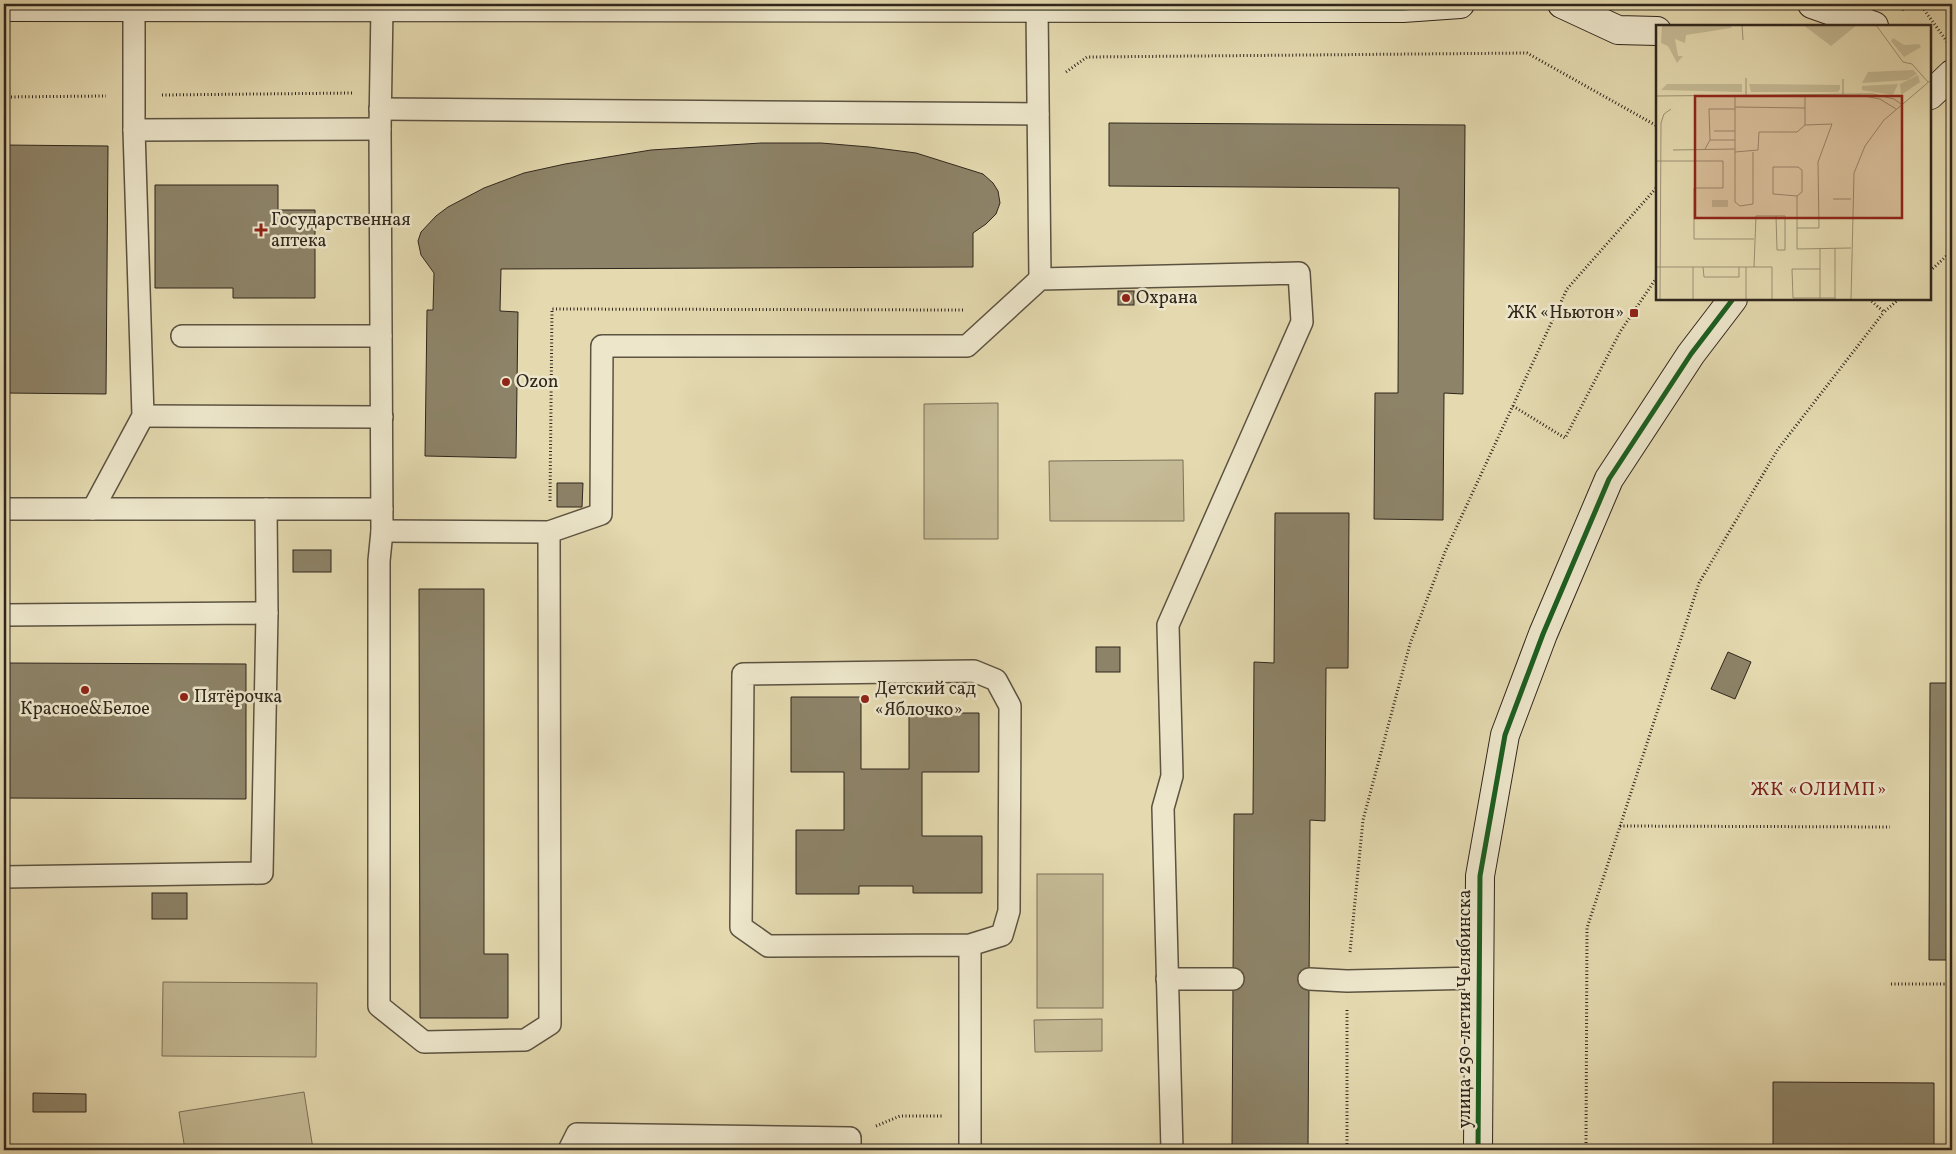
<svg xmlns="http://www.w3.org/2000/svg" width="1956" height="1154" viewBox="0 0 1956 1154" font-family="Vollkorn,serif">
  <style>
    .green { fill: #c5bb96; stroke: #7a7059 }
    .building { fill: #8d8368; stroke: #2f261c }
    .lines { fill: none; stroke-linecap: round; stroke-linejoin: round }
    .lane-casing { stroke: #5c5341; stroke-width: 24 }
    .secondary-casing { stroke: #2f261c; stroke-width: 30 }
    .path { stroke: #2f261c; stroke-width: 3; stroke-dasharray: 1 2.5; stroke-linecap: butt }
    .lane { stroke: #ede6cb; stroke-width: 21 }
    .secondary { stroke: #ede6cb; stroke-width: 28 }
    .cycleway-casing { stroke: #ede6cb; stroke-width: 8 }
    .cycleway { stroke: #1b5e20; stroke-width: 5 }
    .poi-dot { fill: #8f2418; stroke: #ede6cb; stroke-width: 2 }
    .labels { text-anchor: middle; dominant-baseline: central; stroke-width: 5; stroke-linejoin: round; paint-order: stroke }
    .poi-label { font-size: 18px; fill: #2f261c; stroke: #ede6cb; text-anchor: start }
    .street-label { font-size: 18px; fill: #2f261c; stroke: #ede6cb }
    .neighbourhood-label { font-size: 19px; letter-spacing: 1px; fill: #7a1f14; stroke: #ede6cb }
    .inset-road { fill: none; stroke: #9c9174; stroke-width: 1 }
    .view { fill: #8f2418; fill-opacity: 0.15; stroke: #8f2418; stroke-width: 2.5 }
    .inset-edge { fill: none; stroke: #2f261c; stroke-width: 2.5 }
  </style>
  <rect width="100%" height="100%" fill="#e4d9af"/>
  <filter id="stains"><feTurbulence type="fractalNoise" baseFrequency=".004" numOctaves="4"/><feColorMatrix values="0 0 0 0 .2 0 0 0 0 .09 0 0 0 0 .02 0 0 0 .5 -.17"/></filter>
  <radialGradient id="worn" r=".72"><stop offset=".6" stop-color="#630" stop-opacity="0"/><stop offset="1" stop-color="#630" stop-opacity=".3"/></radialGradient>
  <g class="green">
    <path d="M998,403V539H924V404Z"/>
    <path d="M1183,460L1184,521H1050L1049,461Z"/>
    <rect x="1037" y="874" width="66" height="134"/>
    <path d="M163,982L317,983L316,1057L162,1056Z"/>
    <path d="M1102,1019V1051L1035,1052L1034,1020Z"/>
    <path d="M304,1092L313,1149L185,1150L179,1112Z"/>
  </g>
  <g class="building">
    <path d="M1109,123L1465,125L1463,394L1444,393L1443,520L1374,519L1375,393H1398L1399,188L1109,186Z"/>
    <path d="M761,143H821L869,147L916,153L983,174L993,183L998,191L1000,203L996,214L986,224L973,233V267L501,269L500,311L518,312L516,458L425,456L427,310H433L434,273L421,255L418,241L421,232L436,216L448,207L484,188L524,173L565,164L651,150Z"/>
    <path d="M4,145L108,146L106,394L4,393Z"/>
    <path d="M155,185H278V210H315V298H233V288H155Z"/>
    <rect x="1118" y="291" width="16" height="14"/>
    <path d="M557,483H583L582,507H557Z"/>
    <path d="M1275,513H1349L1348,668H1326L1325,821L1310,820L1308,1150H1232L1234,814H1253L1254,662L1274,663Z"/>
    <rect x="293" y="550" width="38" height="22"/>
    <path d="M419,589H484V954H508V1018H420Z"/>
    <rect x="1096" y="647" width="24" height="25"/>
    <path d="M1728,652L1751,662L1735,699L1711,689Z"/>
    <path d="M4,663L246,664V799L4,798Z"/>
    <path d="M1930,683H1952V960H1929Z"/>
    <path d="M791,697H861V769H909V713H979V772H922V836H982V893H913V886H859V894H796V830H844V772H791Z"/>
    <rect x="152" y="893" width="35" height="26"/>
    <path d="M1773,1082L1934,1083V1150H1773Z"/>
    <path d="M33,1093L86,1094V1112H33Z"/>
  </g>
  <g class="lines">
    <g class="lane-casing">
      <g id="lane">
        <path d="M382,7L380,129L382,531L379,561V1006L424,1042L525,1040L550,1024L549,532"/>
        <path d="M1037,8L1040,279"/>
        <path d="M380,109L1038,114"/>
        <path d="M134,130V8"/>
        <path d="M182,336H381"/>
        <path d="M143,416L382,417"/>
        <path d="M4,509H382"/>
        <path d="M93,509L143,416L134,130L380,129"/>
        <path d="M266,509L267,613"/>
        <path d="M382,531L549,532L601,514L602,346H967L1040,279L1299,273L1302,322L1168,625L1172,776L1163,808L1172,1150"/>
        <path d="M4,615L267,613L262,873L4,877"/>
        <path d="M1167,979H1233"/>
        <path d="M1309,979L1347,981L1478,978"/>
        <path d="M569,1150L577,1134L850,1138V1150"/>
        <path d="M970,1150V945L1002,935L1009,911L1010,706L996,680L974,671L743,674L741,927L768,946L970,945"/>
      </g>
    </g>
    <g class="secondary-casing">
      <g id="secondary">
        <path d="M1562,4L1618,30L1657,31"/>
        <path d="M1812,4L1874,26"/>
        <path d="M4,7L1403,8L1460,4"/>
        <path d="M1930,95L1952,74"/>
        <path d="M1478,1150L1480,876L1505,735L1543,634L1609,479L1691,354L1733,299"/>
      </g>
    </g>
    <g class="path">
      <path d="M1920,4L1948,43"/>
      <path d="M1902,10L1909,4"/>
      <path d="M1066,72L1087,57L1527,53L1657,126"/>
      <path d="M162,95L353,93"/>
      <path d="M4,97L106,96"/>
      <path d="M1930,271L1952,251"/>
      <path d="M1869,299L1884,312L1899,299"/>
      <path d="M1513,406L1565,438L1620,332L1657,277"/>
      <path d="M550,501L552,309L964,310"/>
      <path d="M1620,826L1890,827"/>
      <path d="M1350,952L1363,820L1410,644L1445,552L1567,289L1657,187"/>
      <path d="M1891,984H1952"/>
      <path d="M1347,1010V1150"/>
      <path d="M876,1126L900,1116H943"/>
      <path d="M1586,1150L1587,928L1699,583L1778,449L1884,312"/>
    </g>
    <use href="#lane" class="lane"/>
    <use href="#secondary" class="secondary"/>
    <g class="cycleway-casing">
      <g id="cycleway">
        <path d="M4,7L1403,8L1460,4"/>
        <path d="M1478,1150L1480,876L1505,735L1543,634L1609,479L1691,354L1733,299"/>
      </g>
    </g>
    <use href="#cycleway" class="cycleway"/>
  </g>
  <g class="poi-dot">
    <path d="M258.5 222.5h5v5h5v5h-5v5h-5v-5h-5v-5h5z"/>
    <circle cx="1126" cy="298" r="5"/>
    <rect x="1629" y="308" width="10" height="10" rx="2.5"/>
    <circle cx="506" cy="382" r="5"/>
    <circle cx="85" cy="690" r="5"/>
    <circle cx="184" cy="697" r="5"/>
    <circle cx="865" cy="699" r="5"/>
  </g>
  <g class="labels">
    <g class="poi-label">
      <text x="271" y="220">Государственная<tspan x="271" dy="21">аптека</tspan></text>
      <text x="1136" y="298">Охрана</text>
      <text x="1624" y="313" text-anchor="end">ЖК «Ньютон»</text>
      <text x="516" y="382">Ozon</text>
      <text x="875" y="689">Детский сад<tspan x="875" dy="21">«Яблочко»</tspan></text>
      <text x="194" y="697">Пятёрочка</text>
      <text x="85" y="709" text-anchor="middle">Красное&amp;Белое</text>
    </g>
    <g class="street-label">
      <text transform="translate(1465 1009) rotate(-90)">улица 250-летия Челябинска</text>
    </g>
    <g class="neighbourhood-label">
      <text x="1819" y="790">ЖК «ОЛИМП»</text>
    </g>
  </g>
  <g transform="translate(1656 25)">
    <rect width="275" height="275" fill="#e4d9af"/>
    <path d="M6,0H76L75,3L30,10L29,18L19,14L22,31H27L21,38L12,21L5,18ZM147,0H201L175,21ZM237,13L248,20L263,19L265,22L248,32L235,16ZM257,45L261,49L251,55L206,58L212,47ZM262,50L264,57L245,70L244,59ZM11,59H86V67L5,65ZM93,59L184,60V64L182,67H95ZM242,59L237,70L206,65V61ZM56,175H72V182H56Z" fill="#c5bb96"/>
    <path class="inset-road" d="M86,0L87,15M220,0L247,37L256,39L272,57M187,54V71M203,70L224,74L240,84M0,71L217,69L238,74L245,79M79,71V177L84,181L97,179V127M90,71V53M149,71V100M79,82L149,83M58,106H79M54,115H79M49,124L54,115L53,84H79M17,125L79,124M79,127L102,125L103,107H141L149,100L176,99L162,137L163,203H141M0,136H67V163H38V214H98M141,171L117,169V142H142L146,145V167L141,171V224L195,223M177,174H195M179,223V275M164,224V244H136L137,273H179M1,242H116V275M47,242L48,252H83V242M98,242L100,191H129V225H121L120,191M164,244V273M4,275L5,98L8,89L15,84M37,275V242M90,275V242M195,275L198,148L209,121L228,95L275,55"/>
    <path class="view" d="M39,71H246V193H39Z"/>
    <rect width="275" height="275" class="inset-edge"/>
  </g>
  <rect width="1956" height="1154" fill="none" stroke="#e4d9af" stroke-width="20"/>
  <rect x="5" y="5" width="1946" height="1144" fill="none" stroke="#2f261c" stroke-width="2.5"/>
  <rect x="10" y="10" width="1936" height="1134" fill="none" stroke="#2f261c"/>
  <rect width="100%" height="100%" filter="url(#stains)"/>
  <rect width="100%" height="100%" fill="url(#worn)"/>
</svg>
